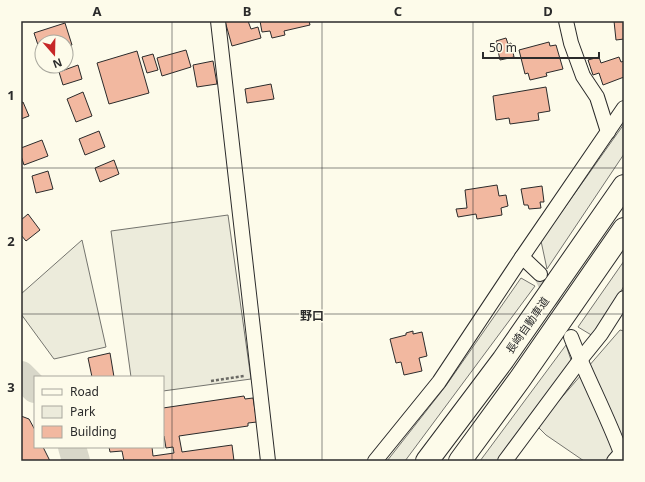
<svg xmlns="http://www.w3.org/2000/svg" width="645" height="482" viewBox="0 0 645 482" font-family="'Noto Sans','Noto Sans JP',sans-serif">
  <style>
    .green { fill: #ecebdb; stroke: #74746e }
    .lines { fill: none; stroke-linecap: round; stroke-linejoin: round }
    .river { stroke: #d8d7c9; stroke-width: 28 }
    .building { fill: #f2b8a0; stroke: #2b2b2b }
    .street-tunnel { stroke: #d3d1c4; stroke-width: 14; stroke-dasharray: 14 7; stroke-linecap: butt }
    .street-casing { stroke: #2b2b2b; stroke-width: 16 }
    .highway-casing { stroke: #2b2b2b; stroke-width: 24 }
    .path { stroke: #6a6964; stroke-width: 2.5; stroke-dasharray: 3 2; stroke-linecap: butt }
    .street { stroke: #fdfbea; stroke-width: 14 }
    .highway { stroke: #fdfbea; stroke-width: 22 }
    .grid { fill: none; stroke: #2b2b2b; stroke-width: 1; stroke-opacity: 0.55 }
    .labels { text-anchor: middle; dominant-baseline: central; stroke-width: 3; stroke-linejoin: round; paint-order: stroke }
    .street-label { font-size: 11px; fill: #2b2b2b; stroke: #fdfbea }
    .neighbourhood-label { font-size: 12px; font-weight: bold; fill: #2b2b2b; stroke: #fdfbea }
    .neatline { fill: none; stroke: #2b2b2b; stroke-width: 1.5 }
    .grid-label { font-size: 13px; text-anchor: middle; font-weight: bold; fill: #2b2b2b }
  </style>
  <rect width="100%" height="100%" fill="#fdfbea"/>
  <g class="green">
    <path d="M624,124V154L547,269L541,241Z"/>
    <path d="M228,215L251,379L163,391V377H131L111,231Z"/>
    <path d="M82,240L106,347L54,359L21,314V294Z"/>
    <path d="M624,261V286L593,336L578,327Z"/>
    <path d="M521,278L535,286L405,461H387L445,387Z"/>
    <path d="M620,330L624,331V436L613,446L619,461H584L546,435L537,426Z"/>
    <path d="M566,345L572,363L499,461H480Z"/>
  </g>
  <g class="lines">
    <g class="river">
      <path d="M21,375L35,389"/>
      <path d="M72,447L76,461"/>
    </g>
  </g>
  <g class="building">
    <path d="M225,21H248L251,29L258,27L261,38L232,46Z"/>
    <path d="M260,21H309L310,25L284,31L285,35L272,38L270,31L262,32Z"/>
    <path d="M614,21H624V39L616,40Z"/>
    <path d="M65,23L72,45L66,47V42H53L52,41L48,42H42V44L38,45L34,33Z"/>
    <path d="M506,38L508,44L511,43L514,57L500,60L496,41Z"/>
    <path d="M549,42L550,46L556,45L563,69L546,73L547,76L530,80L528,73L525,74L519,50Z"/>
    <path d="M186,50L191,67L162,76L157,58Z"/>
    <path d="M137,51L149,93L109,104L97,63Z"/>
    <path d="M153,54L158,70L147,73L142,57Z"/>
    <path d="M599,57L601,63L619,57L621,62L624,61V77L603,85L599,73L593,75L588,60Z"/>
    <path d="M213,61L217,84L197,87L193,65Z"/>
    <path d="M78,65L82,79L63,85L59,72Z"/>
    <path d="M271,84L274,99L247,103L245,89Z"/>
    <path d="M546,87L550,111L538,113L539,120L510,124L509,118L496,120L493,96Z"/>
    <path d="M83,92L92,116L76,122L67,99Z"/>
    <path d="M23,102L29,116L21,119V103Z"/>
    <path d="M99,131L105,147L85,155L79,139Z"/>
    <path d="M42,140L48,156L24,165L21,156V148Z"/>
    <path d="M114,160L119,174L100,182L95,168Z"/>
    <path d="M48,171L53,189L36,193L32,176Z"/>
    <path d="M497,185L499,196L506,195L508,206L501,208L502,215L477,219L476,214L458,217L456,209L467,208L465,190Z"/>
    <path d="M542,186L544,202H540L541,208L529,209L528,205H524L521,189Z"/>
    <path d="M28,214L40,230L26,241L21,235V220Z"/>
    <path d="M413,331V334L422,332L427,356L419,358L422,371L404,375L401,362L396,363L390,339L406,335V333Z"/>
    <path d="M110,353L114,377H92L88,358Z"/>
    <path d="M244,396L245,399L253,398L257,422L248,423V426L179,436L182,452L232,445L234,461H124L122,451L110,452L109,447H152L153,456L174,453L173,447L166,448L164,436H163V408Z"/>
    <path d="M21,416L29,419L35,430V447H43L50,461H21Z"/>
  </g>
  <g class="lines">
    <path class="street-tunnel" d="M540,274L565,324"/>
    <g class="street-casing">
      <g id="street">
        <path d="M218,21L268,461"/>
        <path d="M566,21L571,43L583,76L597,97L608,132"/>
        <path d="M522,257L540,274"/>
        <path d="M571,337C586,376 606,413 621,453L614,461"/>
        <path d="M375,461L439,382L522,257L624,108"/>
        <path d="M505,461L580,360L601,334L624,298"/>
      </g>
    </g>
    <g class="highway-casing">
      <g id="highway">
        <path d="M427,461L503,360L624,186"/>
        <path d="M460,461L520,379L624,229"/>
      </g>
    </g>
    <path class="path" d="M211,381L244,376"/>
    <use href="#street" class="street"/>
    <use href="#highway" class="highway"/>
  </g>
  <path class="grid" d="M172,21V461M322,21V461M473,21V461M21,168H624M21,314H624"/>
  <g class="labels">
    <g class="street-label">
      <text transform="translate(527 325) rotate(-55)">長崎自動車道</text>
    </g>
    <g class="neighbourhood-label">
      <text x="312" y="315">野口</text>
    </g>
  </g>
  <rect width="645" height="482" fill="none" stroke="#fdfbea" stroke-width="44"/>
  <rect x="34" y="376" width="130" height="72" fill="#fdfbea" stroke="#a9a89e"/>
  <rect x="42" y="389" width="20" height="6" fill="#fdfbea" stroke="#a9a89e"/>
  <text x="70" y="396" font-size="12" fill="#2b2b2b">Road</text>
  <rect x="42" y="406" width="20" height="12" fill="#ecebdb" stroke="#a9a89e"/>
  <text x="70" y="416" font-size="12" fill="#2b2b2b">Park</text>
  <rect x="42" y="426" width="20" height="12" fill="#f2b8a0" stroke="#a9a89e"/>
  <text x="70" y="436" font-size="12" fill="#2b2b2b">Building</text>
  <g transform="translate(54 54) rotate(160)"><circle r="19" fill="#fdfbea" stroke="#a9a89e"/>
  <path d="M0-3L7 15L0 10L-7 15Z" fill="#c62828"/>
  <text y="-6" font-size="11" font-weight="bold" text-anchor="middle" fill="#2b2b2b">N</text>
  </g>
  <path d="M483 52v6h116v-6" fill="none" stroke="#2b2b2b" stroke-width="2"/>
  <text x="489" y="52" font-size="12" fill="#2b2b2b" stroke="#fdfbea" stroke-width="3" paint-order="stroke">50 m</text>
  <rect x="22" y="22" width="601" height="438" class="neatline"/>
  <g class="grid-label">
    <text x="97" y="16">A</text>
    <text x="247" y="16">B</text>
    <text x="398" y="16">C</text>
    <text x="548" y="16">D</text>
    <text x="11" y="100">1</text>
    <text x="11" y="246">2</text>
    <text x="11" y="392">3</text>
  </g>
</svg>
